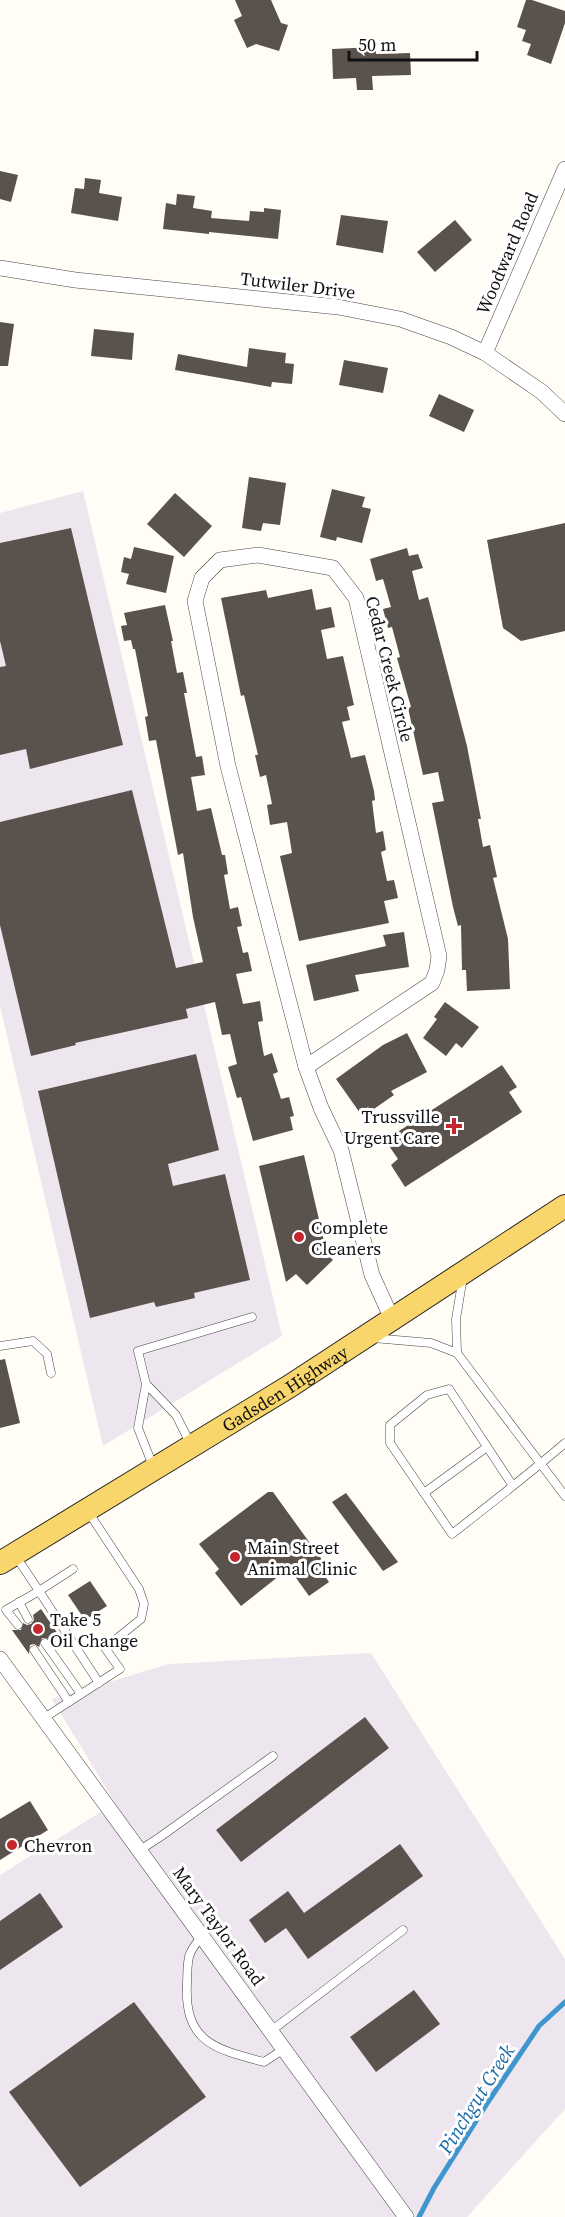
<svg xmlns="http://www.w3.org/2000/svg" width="565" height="2217" viewBox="0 0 565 2217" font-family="'Source Serif 4',serif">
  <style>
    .industrial { fill: #eee6ef }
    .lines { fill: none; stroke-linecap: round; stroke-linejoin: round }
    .stream { stroke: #3f96cf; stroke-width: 5 }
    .building { fill: #5a524d }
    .lane-casing { stroke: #444; stroke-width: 9 }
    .street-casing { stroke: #444; stroke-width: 16 }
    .primary-casing { stroke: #222; stroke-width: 24 }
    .lane { stroke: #fff; stroke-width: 8 }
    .street { stroke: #fff; stroke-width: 15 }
    .primary { stroke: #f9d66b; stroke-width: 22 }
    .poi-dot { fill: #c4262e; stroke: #fff; stroke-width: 2 }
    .labels { text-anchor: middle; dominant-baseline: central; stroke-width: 6; stroke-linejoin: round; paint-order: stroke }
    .street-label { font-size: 18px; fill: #111; stroke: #fff }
    .poi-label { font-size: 18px; fill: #111; stroke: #fff; text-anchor: start }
    .water-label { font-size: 20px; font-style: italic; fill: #1768a6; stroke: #fff }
  </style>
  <rect width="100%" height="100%" fill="#fffdf5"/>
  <g class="industrial">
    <path d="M83,491L282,1336L103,1446L0,1006V513Z"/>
    <path d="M371,1653L565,1959V2109L467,2217H0V1875L115,1803L52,1699L169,1664Z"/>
  </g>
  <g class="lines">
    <path class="stream" d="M419,2217L434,2188L488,2102L539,2026L565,2002"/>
  </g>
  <g class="building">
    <path d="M235,0H271L281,23L288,25L279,51L256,44L247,48L234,20L242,16Z"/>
    <path d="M526,0H532L565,11V23L551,64L527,55L531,44L522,41L526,30L517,27Z"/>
    <path d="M376,47V54L410,53L411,75L372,76L373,90H357L356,78L333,79L332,49Z"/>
    <path d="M0,171L18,175L11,202L0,199Z"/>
    <path d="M85,178L101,180L99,193L122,197L118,221L71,213L75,188L84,189Z"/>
    <path d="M177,194L195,196L193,208L212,211L211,218L249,221L250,211L264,212V208L281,210L278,239L209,232V234L163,229L166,203L176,205Z"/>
    <path d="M341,215L388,221L383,253L336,245Z"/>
    <path d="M455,220L472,240L435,272L417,252Z"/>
    <path d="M0,322L14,324L8,366H0Z"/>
    <path d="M94,329L134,333L132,360L91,356Z"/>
    <path d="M249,348L286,353L285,363L294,364L292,384L272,382L271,387L175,370L178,354L247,367Z"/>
    <path d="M344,360L388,368L383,393L339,385Z"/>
    <path d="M439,394L474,410L464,432L429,416Z"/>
    <path d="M249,477L286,483L280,525L263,523L261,531L242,528Z"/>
    <path d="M332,489L365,497L362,507L371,509L362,543L337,537L336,541L320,537Z"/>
    <path d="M175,493L212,526L184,557L147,524Z"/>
    <path d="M565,523V631L521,641L503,628L487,540Z"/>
    <path d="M71,528L123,745L30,769L26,749L0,755V667L6,666L0,641V543Z"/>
    <path d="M134,547L174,556L166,593L126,584L129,574L121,572L124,557L131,559Z"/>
    <path d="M407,548L409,556L418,554L423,568L412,571L419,600L428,597L467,746L481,819H478L483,847L490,845L497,877L493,878L508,939L510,989L467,991L466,970H462L461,925L458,926L453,907L432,803L444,801L438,772L423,775L408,708L411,707L397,658L400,657L392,627L388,628L383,609L391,607L383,579L376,581L370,559Z"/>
    <path d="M312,589L316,610L331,607L335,627L321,630L327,659L343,656L354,705L347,707L350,720L342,722L351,758L365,755L374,791L375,800L372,801L376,833L383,831L386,850L381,852L387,881L394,880L398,898L384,901L389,923L299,941L280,856L292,853L287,822L270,825L267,805L272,804L266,775L260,777L255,755H258L244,695L241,696L221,598L266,590L268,598Z"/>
    <path d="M165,605L173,641H171L177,673L183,672L187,693H184L196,757L202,756L205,775L191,777L197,811L211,808L222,855H225L228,874L224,875L230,909L238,907L242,926L237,927L243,953L248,952L252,971L236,974L243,1004L260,1001L263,1021L258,1022L264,1056L272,1053L278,1072L273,1074L281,1099L289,1097L294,1116L290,1117L293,1130L253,1141L241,1097L237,1098L228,1067L237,1064L230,1034L222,1035L215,1002L186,1009L188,1018L75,1043L76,1045L31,1056L0,925V822L132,790L176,968L203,962L193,917L183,853L178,855L156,740L149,741L145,717L148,716L135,649H133L131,640L124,641L121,626L127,625L124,613Z"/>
    <path d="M404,932L409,967L355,975L359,991L314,1001L306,965L386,946L383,935Z"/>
    <path d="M445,1002L479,1027L462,1048L456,1043L446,1056L423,1038L437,1019L434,1017Z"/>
    <path d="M407,1033L427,1072L391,1091L394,1095L371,1111L368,1107L360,1113L336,1079L383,1045Z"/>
    <path d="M196,1054L219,1150L168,1164L173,1186L225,1174L250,1280L194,1293L195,1298L156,1307L154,1302L90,1318L38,1091Z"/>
    <path d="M502,1065L517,1087L509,1092L522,1112L405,1187L391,1165L398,1159L385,1140Z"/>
    <path d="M304,1155L327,1254L333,1260L307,1285L296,1274L286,1282L259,1166Z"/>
    <path d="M5,1359L20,1423L0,1428V1360Z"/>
    <path d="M268,1492H273L328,1568L322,1572L329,1582L309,1596L289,1568L241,1606L215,1573L219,1569L199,1544Z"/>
    <path d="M346,1493L398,1562L383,1571L332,1502Z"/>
    <path d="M90,1581L107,1606L85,1620L68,1595Z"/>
    <path d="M41,1609L58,1634L50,1639L42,1638L39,1647L34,1644L30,1645L29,1654L12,1630H21L23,1623L27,1625L31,1624L34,1620L33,1615Z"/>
    <path d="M365,1717L389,1748L241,1862L216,1830Z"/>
    <path d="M30,1801L48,1830L0,1860V1819Z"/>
    <path d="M400,1844L423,1876L308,1959L286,1928L265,1943L249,1920L288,1891L304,1913Z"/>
    <path d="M40,1893L63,1927L0,1970V1921Z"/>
    <path d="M414,1990L440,2024L376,2072L350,2037Z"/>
    <path d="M134,2002L206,2097L80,2187L9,2092Z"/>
  </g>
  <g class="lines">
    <g class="lane-casing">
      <g id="lane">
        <path d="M373,1338L431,1343L457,1353L565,1496"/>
        <path d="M0,1346L33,1341L47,1354L51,1373"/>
        <path d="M457,1353L456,1319L463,1277"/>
        <path d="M146,1384L176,1415L191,1445"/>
        <path d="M153,1466L138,1428L146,1384L138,1351L252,1317"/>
        <path d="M513,1486L449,1389L427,1395L390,1425V1443L452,1534C490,1504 528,1475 565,1443"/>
        <path d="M424,1493L487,1447"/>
        <path d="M15,1555L39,1591L6,1610L18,1625"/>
        <path d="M73,1569L39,1591L99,1683"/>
        <path d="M19,1602L28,1619"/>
        <path d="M45,1643L81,1694"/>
        <path d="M34,1650L69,1702"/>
        <path d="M44,1718L120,1669L105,1648L141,1619L144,1604L139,1589L89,1513"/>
        <path d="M140,1850L160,1837L273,1756"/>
        <path d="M202,1936C186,1955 188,1958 187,1983C184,2042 214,2049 264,2062L284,2049"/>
        <path d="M271,2031L403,1930"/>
      </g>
    </g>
    <g class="street-casing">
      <g id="street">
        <path d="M0,268L75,280L338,307L400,319L451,337L485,353L542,392L565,414"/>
        <path d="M485,353L565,169"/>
        <path d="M258,555L333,568L356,598L439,956L437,970L432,983L306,1067L228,766L195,601L202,578L220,560Z"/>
        <path d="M306,1067L321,1108L341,1150L372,1275L392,1319"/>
        <path d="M0,1659L406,2217"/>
      </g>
    </g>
    <g class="primary-casing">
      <g id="primary">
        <path id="s1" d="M0,1563L290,1386L565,1206"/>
      </g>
    </g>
    <use href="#lane" class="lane"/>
    <use href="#street" class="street"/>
    <use href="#primary" class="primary"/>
  </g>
  <g class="poi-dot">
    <path d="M451 1117h6v6h6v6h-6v6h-6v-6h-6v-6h6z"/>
    <circle cx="299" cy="1237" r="6"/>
    <circle cx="235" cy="1557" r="6"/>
    <circle cx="38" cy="1629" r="6"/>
    <circle cx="12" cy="1845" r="6"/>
  </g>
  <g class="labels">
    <g class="street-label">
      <text transform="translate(507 253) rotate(-67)">Woodward Road</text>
      <text transform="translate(298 285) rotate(7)">Tutwiler Drive</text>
      <text transform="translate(390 669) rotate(76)">Cedar Creek Circle</text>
      <text stroke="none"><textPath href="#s1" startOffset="334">Gadsden Highway</textPath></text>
      <text transform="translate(219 1926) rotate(54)">Mary Taylor Road</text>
    </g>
    <g class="poi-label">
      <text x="440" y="1116" text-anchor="end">Trussville<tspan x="440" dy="21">Urgent Care</tspan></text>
      <text x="311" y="1227">Complete<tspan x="311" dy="21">Cleaners</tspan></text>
      <text x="247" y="1547">Main Street<tspan x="247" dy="21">Animal Clinic</tspan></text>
      <text x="50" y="1619">Take 5<tspan x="50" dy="21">Oil Change</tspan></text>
      <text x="24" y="1845">Chevron</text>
    </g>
    <g class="water-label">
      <text transform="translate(476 2099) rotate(-58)">Pinchgut Creek</text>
    </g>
  </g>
  <path d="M349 51v9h128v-9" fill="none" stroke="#111111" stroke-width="3"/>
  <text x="358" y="51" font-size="18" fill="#111111" stroke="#ffffff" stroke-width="4.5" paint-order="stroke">50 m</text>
</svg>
